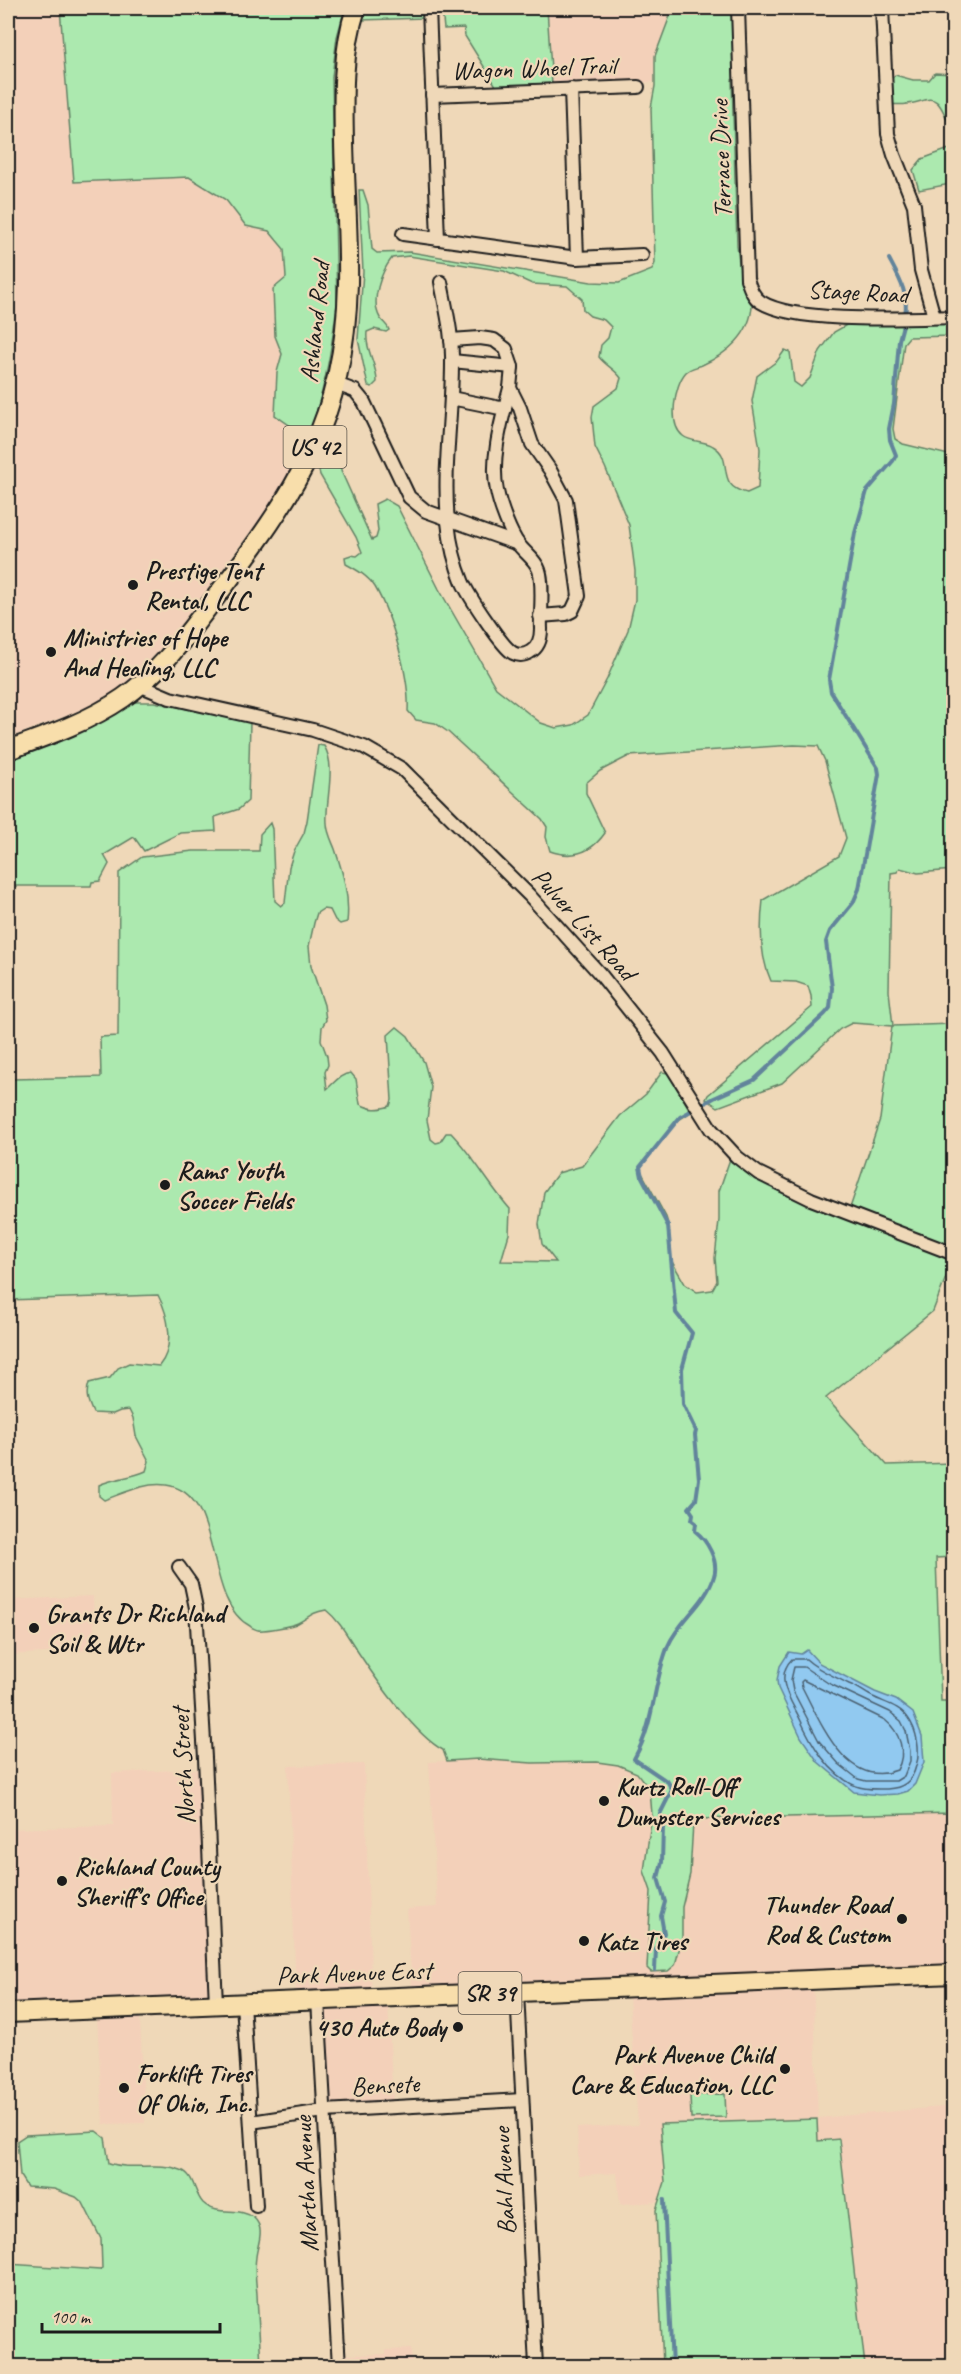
<svg xmlns="http://www.w3.org/2000/svg" width="961" height="2374" viewBox="0 0 961 2374" font-family="Caveat,sans-serif">
  <style>
    .built { fill: #f3d0b9 }
    .green { fill: #ace9af; stroke: #648266; stroke-width: 1.5 }
    .water { fill: #91c9f0; stroke: #62849b; stroke-width: 1.5 }
    .lines { fill: none; stroke-linecap: round; stroke-linejoin: round }
    .shore { stroke: #4b6171; stroke-width: 1.5 }
    .stream { stroke: #62849b; stroke-width: 4 }
    .street-casing { stroke: #1c1c1c; stroke-width: 16 }
    .primary-casing { stroke: #1c1c1c; stroke-width: 22 }
    .street { stroke: #efd8b8; stroke-width: 12 }
    .primary { stroke: #f8deab; stroke-width: 18 }
    .poi-dot { fill: #1c1c1c; stroke: #efd8b8; stroke-width: 2 }
    .labels { text-anchor: middle; dominant-baseline: central; stroke-width: 4.5; stroke-linejoin: round; paint-order: stroke }
    .shield { fill: #efd8b8; stroke: #5b544b; stroke-width: 1.5 }
    .shield-label { font-size: 24px; font-weight: bold; fill: #1c1c1c }
    .street-label { font-size: 26px; fill: #1c1c1c; stroke: #efd8b8 }
    .poi-label { font-size: 26px; font-weight: bold; fill: #1c1c1c; stroke: #efd8b8; text-anchor: start }
  </style>
  <rect width="100%" height="100%" fill="#efd8b8"/>
  <filter id="ink" filterUnits="userSpaceOnUse"><feTurbulence type="fractalNoise" baseFrequency=".0167" numOctaves="2"/><feDisplacementMap in="SourceGraphic" scale="12" xChannelSelector="R" yChannelSelector="G"/><feConvolveMatrix kernelMatrix="1 2 1 2 8 2 1 2 1" color-interpolation-filters="sRGB"/></filter>
  <g filter="url(#ink)">
    <g class="built">
      <path d="M8,8H60L74,182L189,177L226,200L246,226L269,231L284,249L286,278L273,289L275,336L282,354L277,372L275,415L308,438L299,458L268,508L173,634L151,659L126,683L100,700L71,714L8,738Z"/>
      <path d="M547,8H673L655,56V82L552,85Z"/>
      <path d="M93,1596L95,1650L8,1655V1600Z"/>
      <path d="M478,1759L532,1763L597,1762L618,1765L637,1773L650,1790L652,1815L644,1871L651,1891L647,1967L668,1971L675,1965L682,1939V1907L690,1874L693,1823L697,1819L953,1813V1966L813,1975L818,2118L953,2106V2366H865L838,2139L818,2141L661,2124L665,2182L658,2202L620,2204L617,2173L579,2175L577,2128L638,2125L628,1982L412,1990L407,1909L437,1907L429,1762Z"/>
      <path d="M364,1764L372,2003H388L393,2105L329,2108L323,1994L296,1995L288,1766Z"/>
      <path d="M199,1769L211,1996L139,1999L145,2123L103,2124L96,2000L8,2004V1829L113,1826L112,1773Z"/>
      <path d="M411,2349L412,2366H343V2355L386,2354V2350Z"/>
    </g>
    <g class="green">
      <path d="M60,8H345L337,37L332,77L337,303C332,350 324,394 308,438L275,415L277,372L282,354L275,336L273,289L286,278L284,249L269,231L246,226L226,200L189,177L74,182Z"/>
      <path d="M367,8H424V18L362,20Z"/>
      <path d="M493,8H547L552,85L496,86L465,36L464,28L444,29L442,9Z"/>
      <path d="M673,8H733L737,79L732,80L737,246L741,279L747,297L752,305C751,334 727,354 702,365C697,367 690,368 686,372C674,385 668,425 683,436C692,443 704,440 713,446C736,459 713,485 747,493L758,488L760,449L752,401L757,376L777,361L785,350L790,352L794,382L801,387L810,378L820,351L834,332L850,323L953,322V336L909,337L904,343L893,429L895,439L903,444L953,456V870L918,873L900,868L897,872L891,873L889,991L893,1026L953,1024V1247L850,1208L880,1119L892,1026L852,1023L840,1029L782,1083L718,1107L706,1099L708,1095L812,1007L811,996L808,986L796,982L771,981C760,957 760,925 763,900L839,856L846,838L825,761L818,746L794,745L629,756L600,771L586,783V793L605,833C591,853 573,859 550,851L546,837L547,827L542,819L448,732L435,723L416,720L408,711C410,678 392,616 375,587C368,576 357,570 346,564L345,557L351,555L357,556L362,552L356,537L320,475L319,471L331,446L335,448L342,473L372,540L376,538L378,531L375,504L385,499L397,506L439,589L496,688L541,723L556,728L573,725L588,715L607,679L628,630L635,600V571L629,525L605,467L595,447L592,417L594,406L618,388L621,378C615,369 606,366 599,357L601,345L608,338L611,327L604,320L590,316L583,310L582,299L567,286L532,284L504,271L409,256L392,258C381,272 370,301 380,318C383,323 387,324 389,330L386,332L374,329L367,332C365,350 377,364 377,382L372,387L368,386L358,339L363,272L359,190H363L368,205L372,249L377,253L410,252L591,282L619,283L652,270L655,263L651,108L655,86V56Z"/>
      <path d="M935,73L953,74V135C932,75 931,110 890,104L889,81L895,75L913,80H929Z"/>
      <path d="M953,143V186L950,184L919,190L913,170L922,159L952,148Z"/>
      <path d="M134,702H154L250,722L248,801L239,809L215,817L216,831L180,833L144,851L134,837L104,855L109,864L100,881L92,882L91,886H8V761L88,729Z"/>
      <path d="M318,745L324,746C337,766 325,801 327,823C327,832 332,841 335,849C343,873 350,897 347,922L340,924L335,920L330,910L323,909L317,913L314,923L309,946L311,966L324,1005L326,1020L322,1027L321,1040L327,1056L328,1065L325,1072L327,1089C335,1082 340,1074 351,1073L356,1079L360,1104C371,1110 378,1110 390,1106L392,1100L388,1035L397,1027L408,1036L424,1062L431,1087L427,1120L431,1139L436,1143L440,1142L446,1133H451C474,1157 489,1185 510,1209L509,1234L501,1261L556,1262L542,1244L539,1224L544,1192L558,1173L582,1166L620,1116L646,1094L662,1072L668,1073L691,1112L676,1122L641,1167V1171L666,1217L669,1227L671,1260L685,1284L697,1292L712,1290L717,1281L715,1258L719,1220V1191L730,1159C797,1207 877,1231 953,1259L933,1311L826,1398L887,1465L953,1463V1557L936,1558L941,1701H953V1813L697,1819L693,1823L690,1874L682,1907V1939L675,1965L668,1971L651,1972L647,1968L651,1891L644,1871L652,1815L650,1790L637,1773L618,1765L597,1762L532,1763L478,1759L447,1761L443,1750C416,1736 377,1681 360,1655C349,1639 341,1622 326,1610C310,1613 311,1616 298,1623C293,1626 264,1631 258,1630C257,1630 250,1627 250,1626C201,1600 226,1493 166,1485C145,1482 124,1493 104,1500L99,1496V1485C114,1478 131,1478 146,1471L149,1461L136,1436L133,1418L129,1410L120,1411L113,1414L93,1413C88,1402 85,1395 89,1383L110,1378L118,1368L129,1363L159,1366C175,1347 169,1316 158,1295L8,1300V1057L12,1059L13,1079L101,1077L100,1037L118,1036L119,873L142,857L193,851H259L260,834L270,823L272,829L275,901L281,906L285,903L289,867L294,851L304,833L307,821Z"/>
      <path d="M725,2094L726,2117L691,2118L690,2095Z"/>
      <path d="M817,2119L818,2141L839,2139L865,2366H663L656,2210L665,2182L660,2124Z"/>
      <path d="M96,2131L105,2138L109,2163C132,2171 158,2161 181,2170C195,2175 194,2194 203,2203C218,2217 240,2206 254,2218C266,2229 257,2245 256,2257C254,2269 256,2282 257,2294C258,2318 260,2342 261,2366H8V2264L100,2270L102,2268L101,2239L83,2203L76,2197L54,2189L27,2187L20,2176L17,2141L26,2135Z"/>
    </g>
    <path class="water" d="M807,1650L819,1663L875,1692L896,1700L913,1713L922,1736L924,1762L915,1784L908,1791L898,1794L879,1795L854,1792L818,1762L801,1737L778,1688L777,1680L780,1666L789,1652L801,1654Z"/>
    <g class="lines">
      <g class="shore">
        <path d="M792,1659H806C819,1671 834,1676 849,1684C858,1687 865,1693 873,1697C885,1703 900,1706 908,1718C917,1730 921,1752 916,1766C912,1782 903,1788 887,1789C877,1789 865,1790 856,1786C828,1774 811,1743 799,1717C790,1699 774,1677 792,1659Z"/>
        <path d="M794,1667H804L828,1683L890,1712L901,1721L906,1731L910,1751V1761L904,1776L896,1781H866L858,1779L839,1764L819,1741L793,1691L791,1680Z"/>
        <path d="M803,1680L885,1720C900,1732 907,1753 897,1770C846,1790 820,1721 802,1687L801,1682Z"/>
      </g>
      <g class="stream">
        <path d="M889,259C899,278 909,294 905,315"/>
        <path d="M655,1970L656,1949L664,1933L661,1916L665,1902L658,1878L662,1862L663,1827L660,1814L672,1790L668,1782L634,1759L635,1757C655,1722 653,1683 668,1646C679,1620 706,1604 714,1576C719,1561 707,1540 695,1531L696,1523L692,1520L693,1514L689,1508L696,1500L699,1479L695,1435L696,1431L683,1404L682,1369L692,1333L676,1313L668,1226L642,1177L640,1167L680,1117L714,1098L754,1080L825,1014L830,1008L832,988L826,942L830,931L853,903L859,889L879,774L878,768L831,692L829,680L855,533L867,491L893,461L896,455L890,440L889,429L894,404L899,340L903,325"/>
        <path d="M664,2200L672,2366"/>
      </g>
      <g class="street-casing">
        <g id="street">
          <path d="M429,8L438,239"/>
          <path d="M738,8L747,279C750,288 753,297 761,302C796,324 910,318 954,317"/>
          <path d="M882,8L888,134L894,155L914,205L921,270L934,317"/>
          <path d="M571,89L577,258"/>
          <path d="M432,95L638,87"/>
          <path d="M403,234L577,258L642,255"/>
          <path d="M441,282C446,309 453,336 452,363C452,417 443,468 448,522C450,542 455,564 463,583C469,596 502,647 513,653C519,656 525,655 530,652C539,647 541,638 541,629C540,613 544,584 539,570C535,559 526,554 519,545C510,533 500,506 497,491C490,459 502,419 510,388"/>
          <path d="M451,340L480,338L494,340L506,349L512,367L510,388L520,408L532,444L550,470L566,500L579,596L572,611L566,614L540,616"/>
          <path d="M452,361L512,367"/>
          <path d="M336,384L355,391L364,402L409,497L426,511L518,544"/>
          <path d="M451,398L505,409"/>
          <path d="M139,685L170,698L313,730L364,747L402,769L529,895L601,975L663,1053L711,1129L737,1157L758,1173L811,1199L954,1254"/>
          <path d="M179,1567L191,1584L196,1608L205,1758L216,2004"/>
          <path d="M517,1992L536,2366"/>
          <path d="M318,2000L339,2366"/>
          <path d="M243,2003L256,2206"/>
          <path d="M251,2122L324,2111L522,2100"/>
        </g>
      </g>
      <g class="primary-casing">
        <g id="primary">
          <path d="M8,750C47,736 88,722 123,698C161,672 187,634 215,598C296,493 345,420 348,283C349,236 345,189 344,142C343,97 342,51 356,8"/>
          <path d="M8,2013L954,1974"/>
        </g>
      </g>
      <use href="#street" class="street"/>
      <use href="#primary" class="primary"/>
    </g>
  </g>
  <g class="poi-dot">
    <circle cx="133" cy="585" r="6"/>
    <circle cx="51" cy="652" r="6"/>
    <circle cx="165" cy="1185" r="6"/>
    <circle cx="34" cy="1628" r="6"/>
    <circle cx="604" cy="1801" r="6"/>
    <circle cx="62" cy="1881" r="6"/>
    <circle cx="902" cy="1919" r="6"/>
    <circle cx="584" cy="1941" r="6"/>
    <circle cx="458" cy="2027" r="6"/>
    <circle cx="785" cy="2069" r="6"/>
    <circle cx="124" cy="2088" r="6"/>
  </g>
  <g class="labels">
    <g class="shield">
      <rect x="283.5" y="426" width="63" height="42" rx="4.5"/>
      <rect x="458.5" y="1972" width="63" height="42" rx="4.5"/>
    </g>
    <g class="shield-label">
      <text x="315" y="447">US 42</text>
      <text x="490" y="1993">SR 39</text>
    </g>
    <g class="street-label">
      <text transform="translate(534 68) rotate(-2)">Wagon Wheel Trail</text>
      <text transform="translate(721 159) rotate(-92)">Terrace Drive</text>
      <text transform="translate(858 292) rotate(3)">Stage Road</text>
      <text transform="translate(315 322) rotate(-84)">Ashland Road</text>
      <text transform="translate(584 924) rotate(48)">Pulver List Road</text>
      <text transform="translate(183 1766) rotate(-93)">North Street</text>
      <text transform="translate(354 1973) rotate(-2)">Park Avenue East</text>
      <text transform="translate(385 2085) rotate(-3)">Bensete</text>
      <text transform="translate(504 2181) rotate(-93)">Bahl Avenue</text>
      <text transform="translate(306 2184) rotate(-93)">Martha Avenue</text>
    </g>
    <g class="poi-label">
      <text x="145" y="570">Prestige Tent<tspan x="145" dy="30">Rental, LLC</tspan></text>
      <text x="63" y="637">Ministries of Hope<tspan x="63" dy="30">And Healing, LLC</tspan></text>
      <text x="177" y="1170">Rams Youth<tspan x="177" dy="30">Soccer Fields</tspan></text>
      <text x="46" y="1613">Grants Dr Richland<tspan x="46" dy="30">Soil &amp; Wtr</tspan></text>
      <text x="616" y="1786">Kurtz Roll-Off<tspan x="616" dy="30">Dumpster Services</tspan></text>
      <text x="74" y="1866">Richland County<tspan x="74" dy="30">Sheriff's Office</tspan></text>
      <text x="890" y="1904" text-anchor="end">Thunder Road<tspan x="890" dy="30">Rod &amp; Custom</tspan></text>
      <text x="596" y="1941">Katz Tires</text>
      <text x="446" y="2027" text-anchor="end">430 Auto Body</text>
      <text x="773" y="2054" text-anchor="end">Park Avenue Child<tspan x="773" dy="30">Care &amp; Education, LLC</tspan></text>
      <text x="136" y="2073">Forklift Tires<tspan x="136" dy="30">Of Ohio, Inc.</tspan></text>
    </g>
  </g>
  <rect width="961" height="2374" fill="none" stroke="#efd8b8" stroke-width="30"/>
  <rect x="15" y="15" width="931" height="2344" fill="none" stroke="#1c1c1c" stroke-width="2" filter="url(#ink)"/>
  <path d="M42 2323v9h178v-9" fill="none" stroke="#1c1c1c" stroke-width="3"/>
  <text x="51" y="2323" font-size="18" fill="#1c1c1c" stroke="#efd8b8" stroke-width="4.5" paint-order="stroke">100 m</text>
</svg>
